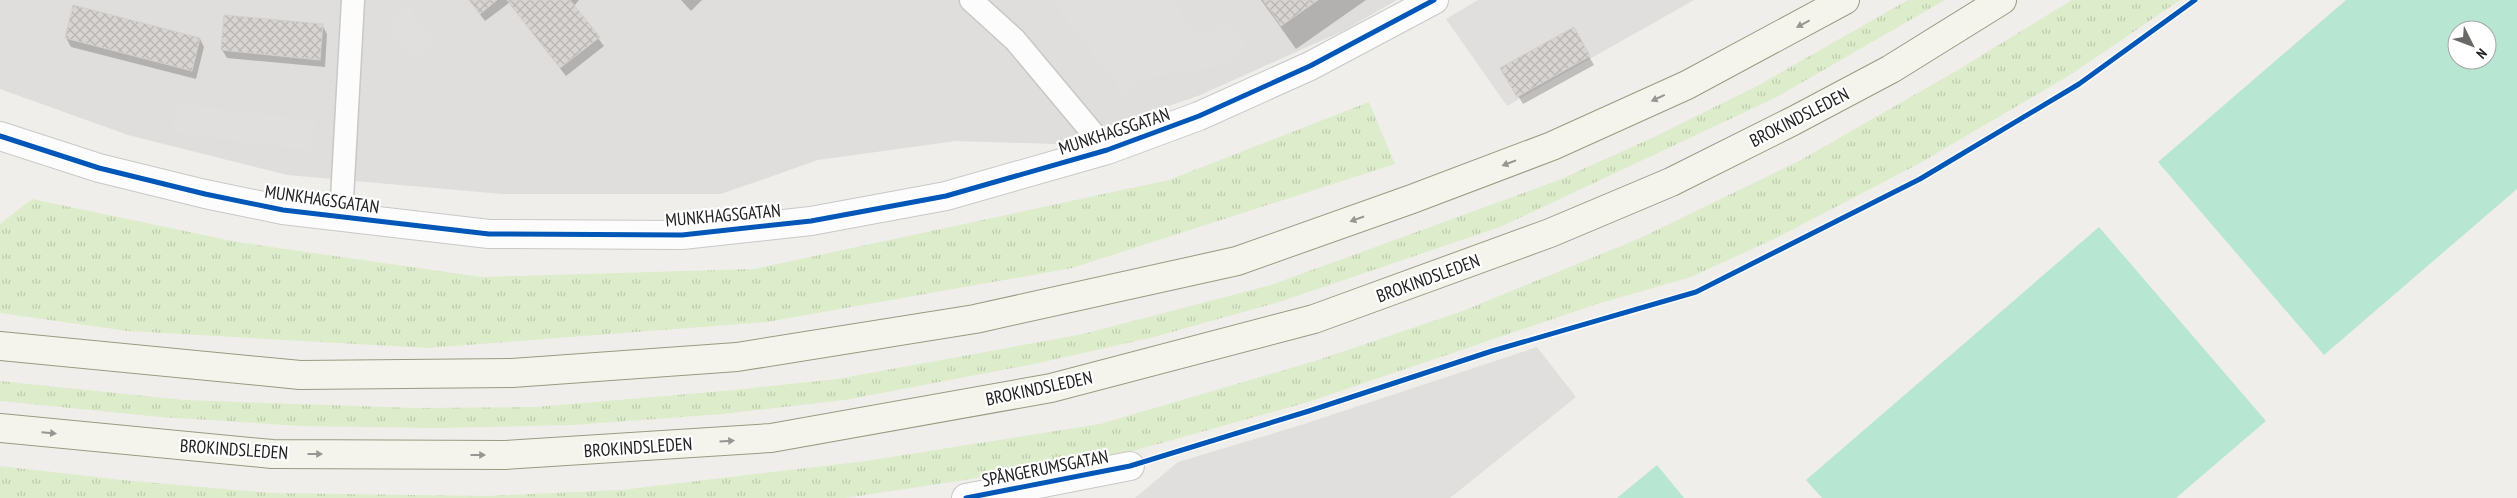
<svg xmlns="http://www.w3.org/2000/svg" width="2517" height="498" viewBox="0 0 2517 498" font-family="'PT Sans Narrow',sans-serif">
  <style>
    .residential { fill: #dfdedc }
    .grass { fill: url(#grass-tufts) }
    .pitch { fill: #b7e6d2; fill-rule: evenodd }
    .parking { fill: #e0dfde }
    .shadow { fill: #0003 }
    .building { fill: url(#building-cross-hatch); stroke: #d3d0cc }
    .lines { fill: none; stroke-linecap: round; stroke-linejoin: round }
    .service-casing { stroke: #c9c8c7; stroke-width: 25 }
    .minor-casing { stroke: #c9c8c7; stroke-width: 30 }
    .secondary-casing { stroke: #999a82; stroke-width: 30 }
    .service { stroke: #fdfcfc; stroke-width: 22 }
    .minor { stroke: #fdfcfc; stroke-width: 28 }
    .secondary { stroke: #f4f4ed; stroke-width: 28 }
    .cycleway-casing { stroke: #fff; stroke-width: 8 }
    .cycleway { stroke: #0057b8; stroke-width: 5 }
    .oneway { fill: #969692 }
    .labels { text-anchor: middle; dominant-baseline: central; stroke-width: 4.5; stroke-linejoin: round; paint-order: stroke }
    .street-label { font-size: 18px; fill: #222; stroke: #fff }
  </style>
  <defs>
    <pattern id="grass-tufts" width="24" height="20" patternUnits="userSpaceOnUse" patternTransform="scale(1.25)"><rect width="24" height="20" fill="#ddeccb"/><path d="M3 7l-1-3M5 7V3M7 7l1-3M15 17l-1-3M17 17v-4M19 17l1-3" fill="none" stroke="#bdcaae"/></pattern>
    <pattern id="building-cross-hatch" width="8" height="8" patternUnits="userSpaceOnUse" patternTransform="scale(1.25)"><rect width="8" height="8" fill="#d7d4d2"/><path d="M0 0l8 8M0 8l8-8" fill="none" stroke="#b8b6b4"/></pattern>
  </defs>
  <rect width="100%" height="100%" fill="#f0eeeb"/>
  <path class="residential" d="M0,0H1397L1345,30L1198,96L1055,144L956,141L818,160L721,194H502L287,175L128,135L0,89Z"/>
  <g class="grass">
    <path d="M1908,0H1945L1775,98L1500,227L1279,302L1150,338L1034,364L845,400L723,414L574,425L436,428L301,426L161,417L0,401V381L184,400L415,408L536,407L735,390L837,379L1083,334L1271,285L1559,180L1656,136L1757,86Z"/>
    <path d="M2072,0H2180L2070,75L1920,163L1774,239L1691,277L1597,304L1308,402L1133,451L952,482L845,498H0V466L122,480L271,493L486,496L621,490L866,461L1100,424L1315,361L1460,312L1638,239L1799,161L1956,71Z"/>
    <path d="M1369,102L1395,164L1072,268L767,322L428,348L128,331L0,313V224L32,199L237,242L481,277L754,269L1169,180Z"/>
  </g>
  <g class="pitch">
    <path d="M2346,0H2517V189L2324,355L2158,162ZM2457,30H2487V60H2457Z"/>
    <path d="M2099,227L2266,421L2176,498H1822L1806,480Z"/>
    <path d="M1657,465L1684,498H1617Z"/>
  </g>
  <g class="parking">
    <path d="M1051,0H1173L1200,37L1228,18L1247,47L1220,67L1147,78L1124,95Z"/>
    <path d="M1478,0H1694L1507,106L1446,19Z"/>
    <path d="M408,6L437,42L414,61L385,24Z"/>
    <path d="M176,103L315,121L312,151L172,132Z"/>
    <path d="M1537,347L1576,397L1450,498H1135L1178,462L1304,424Z"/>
  </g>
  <g class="shadow">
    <path d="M469,0H579L574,6L604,46L566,76L509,3L485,21Z"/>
    <path d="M681,0H702L691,11Z"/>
    <path d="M1261,0H1366L1296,49Z"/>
    <path d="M322,25L327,34L325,67L227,58L222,50Z"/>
    <path d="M1573,29L1594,65L1523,104L1502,68Z"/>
    <path d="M66,38L200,39L204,47L196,79L71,47Z"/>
  </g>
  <g class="building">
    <path d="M469,0H497L480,14Z"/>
    <path d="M507,0H570L600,37L560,68Z"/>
    <path d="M1263,0H1318L1281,26Z"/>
    <path d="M73,5L200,38L192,71L65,38Z"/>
    <path d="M224,15L323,24L320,60L221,50Z"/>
    <path d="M1574,27L1590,56L1517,97L1500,68Z"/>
  </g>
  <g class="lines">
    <g class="service-casing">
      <g id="service">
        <path d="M971,0L1015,40L1107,150"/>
        <path d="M341,217L353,0"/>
      </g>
    </g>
    <g class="minor-casing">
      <g id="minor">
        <path d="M0,136L99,168L205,194L283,210L489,234L682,235L811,221L946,196L1107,150L1199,116L1310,66L1434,0"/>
        <path d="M966,498L1130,466"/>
      </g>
    </g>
    <g class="secondary-casing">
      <g id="secondary">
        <path d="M0,346L300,375L512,373L737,357L975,319L1237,261L1412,199L1552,146L1687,85L1845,0"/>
        <path d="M0,428L272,454L505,455L771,438L1051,388L1314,319L1550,233L1671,182L1793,121L1891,69L2002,0"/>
      </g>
    </g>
    <use href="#service" class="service"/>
    <use href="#minor" class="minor"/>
    <use href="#secondary" class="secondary"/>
    <g class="cycleway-casing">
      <g id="cycleway">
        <path d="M0,136L99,168L205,194L283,210L489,234L682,235L811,221L946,196L1107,150L1199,116L1310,66L1434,0"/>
        <path d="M966,498L1130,466L1309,411L1492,351L1696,292L1920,179L2079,84L2195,0"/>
      </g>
    </g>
    <use href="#cycleway" class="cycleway"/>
  </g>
  <defs><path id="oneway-solid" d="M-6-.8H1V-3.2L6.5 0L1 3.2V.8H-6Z" transform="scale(1.25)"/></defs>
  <g class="oneway">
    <use href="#oneway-solid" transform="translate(1803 24) rotate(152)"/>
    <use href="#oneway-solid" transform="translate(1658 98) rotate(155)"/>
    <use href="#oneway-solid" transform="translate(1509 163) rotate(159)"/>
    <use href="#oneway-solid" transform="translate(1357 219) rotate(161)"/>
    <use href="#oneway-solid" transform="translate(49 433) rotate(5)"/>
    <use href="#oneway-solid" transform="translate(727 441) rotate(-4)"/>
    <use href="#oneway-solid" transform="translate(315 454)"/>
    <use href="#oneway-solid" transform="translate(478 455)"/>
  </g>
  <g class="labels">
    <g class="street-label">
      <text transform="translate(1799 117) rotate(-27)">BROKINDSLEDEN</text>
      <text transform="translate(1114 131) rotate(-18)">MUNKHAGSGATAN</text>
      <text transform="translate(322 199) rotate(8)">MUNKHAGSGATAN</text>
      <text transform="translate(723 215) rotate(-5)">MUNKHAGSGATAN</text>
      <text transform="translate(1428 278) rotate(-20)">BROKINDSLEDEN</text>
      <text transform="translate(1039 388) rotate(-12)">BROKINDSLEDEN</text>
      <text transform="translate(638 447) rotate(-4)">BROKINDSLEDEN</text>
      <text transform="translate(234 449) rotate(4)">BROKINDSLEDEN</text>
      <text transform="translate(1045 468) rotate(-11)">SPÅNGERUMSGATAN</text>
    </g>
  </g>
  <g transform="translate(2472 45) rotate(132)"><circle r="24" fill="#ffffff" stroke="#a7a7a7"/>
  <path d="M0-4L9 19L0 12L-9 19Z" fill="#6a6968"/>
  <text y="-8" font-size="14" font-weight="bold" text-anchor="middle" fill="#222222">N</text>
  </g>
</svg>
